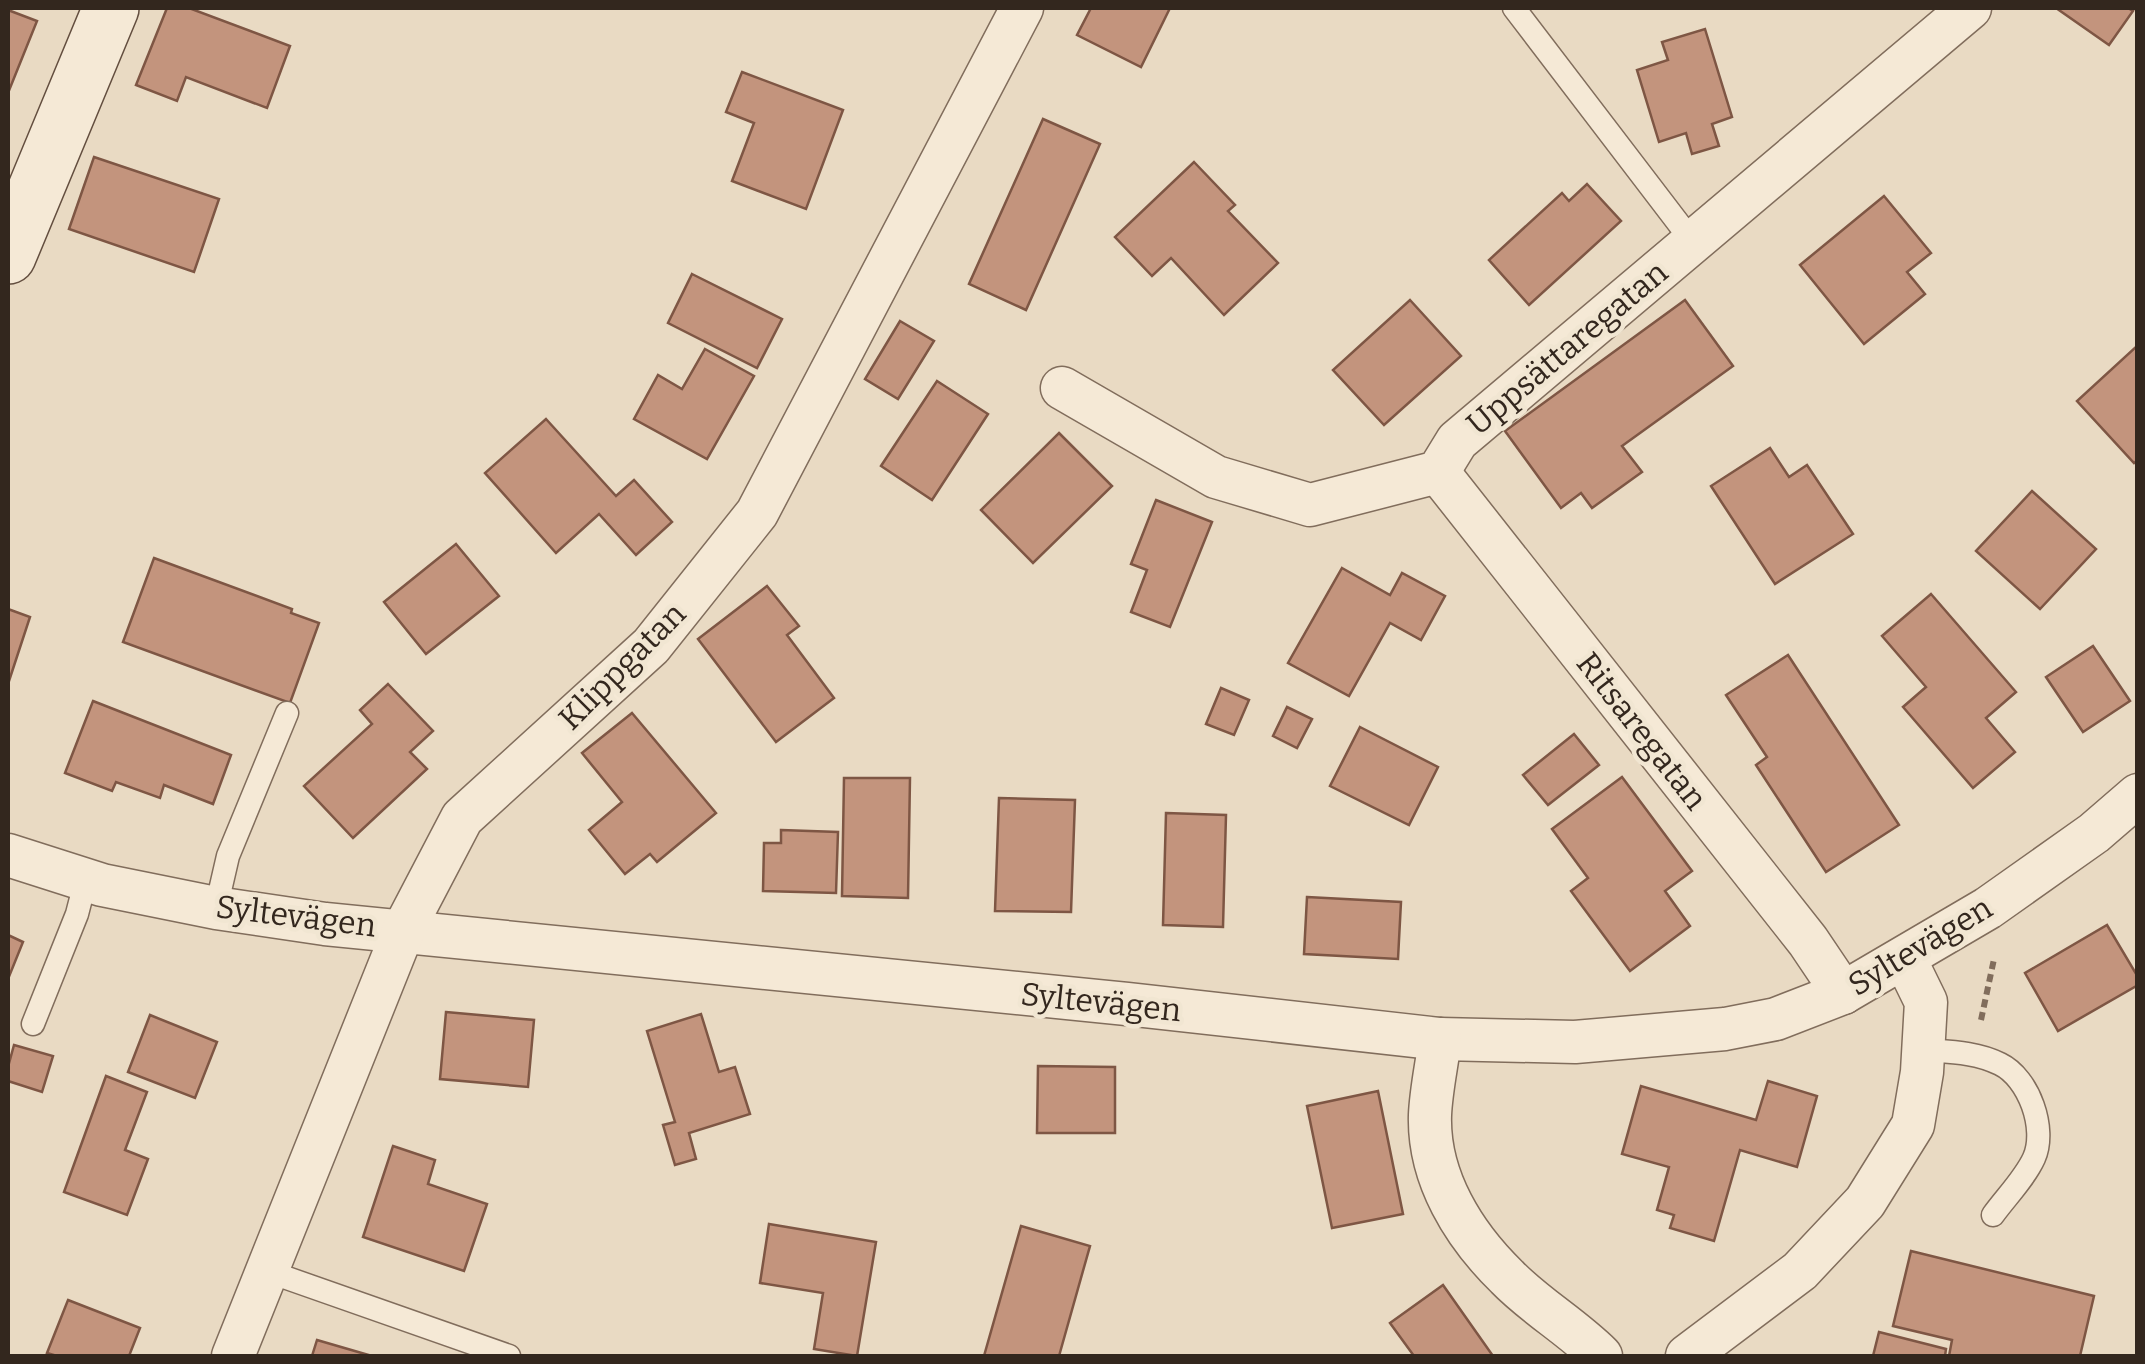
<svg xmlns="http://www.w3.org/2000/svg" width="2145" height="1364" viewBox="0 0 2145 1364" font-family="Bitter,serif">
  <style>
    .building { fill: #c3947d; stroke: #7e5644; stroke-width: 2.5 }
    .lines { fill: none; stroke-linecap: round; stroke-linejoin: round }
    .lane-casing { stroke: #816d5c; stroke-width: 25 }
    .street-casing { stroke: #816d5c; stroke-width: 45 }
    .secondary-casing { stroke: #634e3f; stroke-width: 58 }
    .path { stroke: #816d5c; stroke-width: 6; stroke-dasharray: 8 5; stroke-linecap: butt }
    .lane { stroke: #f5e9d6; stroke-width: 22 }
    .street { stroke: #f5e9d6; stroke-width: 42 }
    .secondary { stroke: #f5e9d6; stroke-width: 55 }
    .labels { text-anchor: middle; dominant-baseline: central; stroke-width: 9; stroke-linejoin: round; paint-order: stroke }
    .street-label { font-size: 32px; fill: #33271e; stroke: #f1e6d2 }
  </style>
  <rect width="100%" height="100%" fill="#e9dac3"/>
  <g class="building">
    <path d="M167,8H189L290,46L267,108L186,77L177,101L136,85Z"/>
    <path d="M1091,8H1170L1141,67L1077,35Z"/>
    <path d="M2056,8H2128L2133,11L2109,45Z"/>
    <path d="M8,10L37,21L8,93Z"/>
    <path d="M1705,29L1732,117L1712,124L1719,146L1692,154L1686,133L1659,142L1637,70L1668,60L1662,42Z"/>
    <path d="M742,72L843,110L806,209L732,181L754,123L726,112Z"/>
    <path d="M1043,119L1100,144L1026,310L969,284Z"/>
    <path d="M94,157L219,199L194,272L69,229Z"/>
    <path d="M1194,162L1235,205L1228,211L1278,263L1224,315L1171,258L1152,276L1115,237Z"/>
    <path d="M1587,184L1621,221L1529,305L1489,260L1562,193L1569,201Z"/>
    <path d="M1884,196L1931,253L1907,272L1925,294L1864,344L1800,265Z"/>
    <path d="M692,274L782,319L757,368L668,323Z"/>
    <path d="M1410,300L1461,356L1384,425L1333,370Z"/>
    <path d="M1685,300L1733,366L1622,446L1642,472L1592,508L1581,493L1561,508L1505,431Z"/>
    <path d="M900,321L934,341L898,399L865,379Z"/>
    <path d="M2138,345V460L2134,463L2077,401Z"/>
    <path d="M705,349L754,376L707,459L634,419L658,375L682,389Z"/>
    <path d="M937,381L988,414L932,500L881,466Z"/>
    <path d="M546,419L616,496L634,480L672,522L636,555L599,514L556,553L485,473Z"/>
    <path d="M1059,433L1112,486L1033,563L981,510Z"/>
    <path d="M1770,448L1789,477L1807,465L1853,534L1775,584L1711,486Z"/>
    <path d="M2032,491L2096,549L2040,609L1976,551Z"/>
    <path d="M1156,500L1212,522L1170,627L1131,612L1147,570L1131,564Z"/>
    <path d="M456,544L499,596L426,654L384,602Z"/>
    <path d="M154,558L292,609L291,613L319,623L290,703L123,642Z"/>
    <path d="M1342,568L1390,595L1402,573L1445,596L1421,640L1390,623L1349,696L1288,663Z"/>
    <path d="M767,586L799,626L787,635L834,698L776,742L698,639Z"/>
    <path d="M1931,594L2016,692L1986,718L2015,752L1973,788L1903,707L1926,687L1882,636Z"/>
    <path d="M8,609L30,617L8,684Z"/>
    <path d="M2093,646L2130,701L2083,732L2046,677Z"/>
    <path d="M1788,655L1899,825L1826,872L1756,765L1767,757L1726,695Z"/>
    <path d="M388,684L433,731L410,752L427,769L353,838L304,786L372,724L360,710Z"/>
    <path d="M1221,688L1249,700L1234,735L1206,724Z"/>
    <path d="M93,701L231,755L213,804L164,785L160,798L116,782L112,791L65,773Z"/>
    <path d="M1287,707L1312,719L1297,748L1273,736Z"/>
    <path d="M632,713L716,813L657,862L650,854L625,874L589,830L622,802L582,753Z"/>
    <path d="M1360,727L1438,767L1409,825L1330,786Z"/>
    <path d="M1574,734L1599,765L1548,805L1523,775Z"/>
    <path d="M1622,777L1692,871L1665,891L1690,926L1630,971L1571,891L1588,878L1552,829Z"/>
    <path d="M844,778H910L908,898L842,896Z"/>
    <path d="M999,798L1075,800L1071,912L995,911Z"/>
    <path d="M1166,813L1226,815L1223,927L1163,925Z"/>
    <path d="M781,830L838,832L836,893L763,891L764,843H781Z"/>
    <path d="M1307,897L1401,902L1398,959L1304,954Z"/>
    <path d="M2107,925L2138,977V985L2058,1031L2025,973Z"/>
    <path d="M8,935L23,942L8,979Z"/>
    <path d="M446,1012L534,1020L528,1087L440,1079Z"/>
    <path d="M701,1014L719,1072L735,1067L750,1114L689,1133L696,1159L675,1165L663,1125L675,1122L647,1031Z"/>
    <path d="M150,1015L217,1042L195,1098L128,1072Z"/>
    <path d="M14,1045L53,1056L42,1092L8,1081V1067Z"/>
    <path d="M1038,1066L1115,1067V1133H1037Z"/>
    <path d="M106,1076L147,1092L125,1150L148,1159L127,1215L64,1192Z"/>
    <path d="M1768,1081L1817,1096L1797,1167L1740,1150L1714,1241L1670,1228L1674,1215L1657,1210L1669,1167L1622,1154L1641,1086L1756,1120Z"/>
    <path d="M1378,1091L1403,1214L1332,1228L1307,1106Z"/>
    <path d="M393,1146L435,1160L428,1184L487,1204L464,1271L363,1237Z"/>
    <path d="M769,1224L876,1242L857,1356L814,1349L823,1293L760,1283Z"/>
    <path d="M1021,1226L1090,1246L1059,1356H984Z"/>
    <path d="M1911,1251L2094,1296L2080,1356H1949L1952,1340L1893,1326Z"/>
    <path d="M1443,1285L1493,1356H1414L1390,1323Z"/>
    <path d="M68,1300L140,1328L129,1356H57L47,1353Z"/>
    <path d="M1879,1332L1946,1349L1945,1356H1873Z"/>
    <path d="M317,1340L372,1356H312Z"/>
  </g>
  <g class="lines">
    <g class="lane-casing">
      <g id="lane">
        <path d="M1514,8L1692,241"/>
        <path d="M216,908L228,856L287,713"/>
        <path d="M33,1024L77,914L86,879"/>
        <path d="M1924,1050C1950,1052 1976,1052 2000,1064C2029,1078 2047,1129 2034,1158C2025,1178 2006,1197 1993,1215"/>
        <path d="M267,1271L509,1356"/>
      </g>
    </g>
    <g class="street-casing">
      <g id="street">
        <path d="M1062,388L1216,477L1310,505L1438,472L1457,441L1970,8"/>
        <path d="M1438,472L1808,941L1843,993"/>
        <path d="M8,855L102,885L216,908L325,924L1127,1004L1440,1039L1575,1042L1725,1029L1776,1019L1843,993L1988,908L2094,833L2138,795"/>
        <path d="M1440,1039C1437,1064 1431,1090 1430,1115C1428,1178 1464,1235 1507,1277C1535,1306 1572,1327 1601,1356"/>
        <path d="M233,1356L404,929L462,818L651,646L757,513L1022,8"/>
        <path d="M1687,1356L1800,1271L1865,1202L1913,1125L1922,1072L1926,1002L1905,959"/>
      </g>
    </g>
    <g class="secondary-casing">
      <path id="secondary" d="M8,256L111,8"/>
    </g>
    <path class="path" d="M1981,1020L1994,959"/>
    <use href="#lane" class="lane"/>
    <use href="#street" class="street"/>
    <use href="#secondary" class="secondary"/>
  </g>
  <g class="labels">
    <g class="street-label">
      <text transform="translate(1567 348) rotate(-40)">Uppsättaregatan</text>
      <text transform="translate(622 666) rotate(-45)">Klippgatan</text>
      <text transform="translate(1642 731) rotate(52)">Ritsaregatan</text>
      <text transform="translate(296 916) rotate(7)">Syltevägen</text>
      <text transform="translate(1920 946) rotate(-31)">Syltevägen</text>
      <text transform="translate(1101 1002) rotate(6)">Syltevägen</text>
    </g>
  </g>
  <rect width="2145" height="1364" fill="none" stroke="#33271e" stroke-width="20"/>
</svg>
